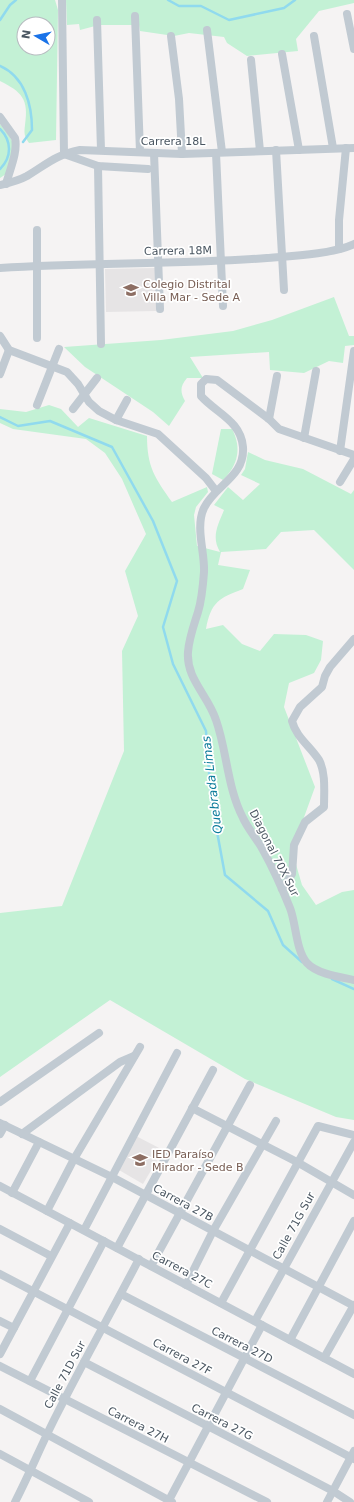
<svg xmlns="http://www.w3.org/2000/svg" width="354" height="1502" viewBox="0 0 354 1502" font-family="'DejaVu Sans',sans-serif">
  <style>
    .education { fill: #e6e4e5 }
    .green { fill: #c3f1d5; fill-rule: evenodd }
    .lines { fill: none; stroke-linecap: round; stroke-linejoin: round }
    .stream { stroke: #90daee; stroke-width: 2.5 }
    .minor { stroke: #c1cad2; stroke-width: 8 }
    .labels { text-anchor: middle; dominant-baseline: central; stroke-width: 3.5; stroke-linejoin: round; paint-order: stroke }
    .street-label { font-size: 11px; fill: #4a5661; stroke: #fff }
    .education-label { font-size: 11px; fill: #785e54; stroke: #fff; text-anchor: start }
    .water-label { font-size: 12px; font-style: italic; fill: #0c7c9b; stroke: #fff }
  </style>
  <rect width="100%" height="100%" fill="#f5f3f3"/>
  <g class="education">
    <path d="M155,268L156,311L106,312L105,269Z"/>
    <path d="M136,1136L163,1150L143,1184L119,1170Z"/>
  </g>
  <g class="green">
    <path d="M0,0H55L58,10L56,140L29,143C24,136 24,133 25,125C29,99 22,92 0,81ZM24,24H48V48H24Z"/>
    <path d="M66,0H354V3L319,11L296,39L298,51L247,56L227,43L224,37L189,33L174,36L140,31L139,25H99L80,30L79,24L67,25Z"/>
    <path d="M0,124C18,145 16,150 6,174L0,178Z"/>
    <path d="M334,297L349,336H354V345L345,346L343,363L329,361L304,373L270,370L269,352L190,357L203,378H187C180,386 180,392 185,401L169,426L153,412L85,367L64,347L161,340L233,331L272,320Z"/>
    <path d="M49,405L61,409L78,427L89,418L147,436C147,467 155,478 172,502L207,487L208,492L196,507L194,515L197,546L220,552C211,537 218,525 224,510L214,505L228,487L243,500L260,484L241,475L245,469L248,452L265,460L303,469L351,494L354,490V570L314,530L281,532L266,549L221,552L218,565L250,570L243,589C219,598 211,602 206,629L223,625L242,644L260,651L274,634L306,635L323,641L321,660L314,673L289,683L284,707L315,787L295,842V861L302,885L316,905L342,892L354,890V1120L336,1117L245,1079L110,1000L0,1077V913L62,906L124,751L122,651L138,616L125,571L146,534L122,479L105,453L86,439L13,429L0,423V409L26,412Z"/>
    <path d="M221,429H232C242,448 238,465 223,480L212,474Z"/>
  </g>
  <g class="lines">
    <g class="stream">
      <path d="M168,0L179,6H201L229,20L284,8L295,0"/>
      <path d="M0,20L10,5L16,0"/>
      <path d="M0,66C25,77 32,105 32,130L23,142"/>
      <path d="M0,129C12,141 12,157 0,169"/>
      <path d="M0,417L18,426L50,421L112,447L153,521L177,581L163,627L173,664L206,731L211,799L225,875L268,911L283,945L302,962"/>
      <path d="M332,979L354,989"/>
    </g>
    <g class="minor">
      <path d="M62,0L64,154L98,166L148,169"/>
      <path d="M347,14L354,49"/>
      <path d="M135,16L140,152"/>
      <path d="M97,20L101,150"/>
      <path d="M207,30L222,152"/>
      <path d="M171,36L179,99L182,154"/>
      <path d="M314,36L333,148"/>
      <path d="M282,54L299,150"/>
      <path d="M251,60L260,151"/>
      <path d="M0,117L15,138C18,152 10,169 6,184"/>
      <path d="M276,150L284,290"/>
      <path d="M154,153L160,309"/>
      <path d="M216,153L223,306"/>
      <path d="M98,166L101,344"/>
      <path d="M0,185C9,183 18,181 27,176C47,164 55,155 80,150L182,154L354,148"/>
      <path d="M37,230V338"/>
      <path d="M339,249V220L346,148"/>
      <path d="M0,268C89,262 178,265 267,258C291,256 333,254 354,244"/>
      <path d="M0,336L9,350L67,372L78,384L89,402L99,411L116,420L158,434L206,478L216,491"/>
      <path d="M0,374L9,350"/>
      <path d="M37,405L59,349"/>
      <path d="M73,409L97,378"/>
      <path d="M269,419L277,376"/>
      <path d="M116,420L127,400"/>
      <path d="M304,438L316,371"/>
      <path d="M340,451L354,351"/>
      <path d="M354,455L279,429L269,419L217,380L206,379L201,384V396C216,413 241,421 243,447C245,477 215,485 204,508C195,527 205,552 204,572C203,586 202,599 198,612C194,625 189,638 188,652C186,679 208,695 216,720C227,751 227,787 243,818C248,829 257,839 263,850C273,868 282,888 290,908C296,923 296,951 307,963C317,974 340,977 354,980"/>
      <path d="M340,482L354,459"/>
      <path d="M282,889L292,874L294,845L305,822L324,807C324,792 326,773 319,760C310,746 296,737 292,721L300,707L322,687L325,676L330,667L354,639"/>
      <path d="M0,1102L99,1033"/>
      <path d="M192,1108L297,1162L354,1195"/>
      <path d="M0,1123L112,1177L354,1306"/>
      <path d="M0,1134L5,1125"/>
      <path d="M22,1134L120,1062L134,1056"/>
      <path d="M0,1186L354,1374"/>
      <path d="M12,1193L39,1142"/>
      <path d="M47,1211L74,1159L140,1047"/>
      <path d="M0,1229L51,1256"/>
      <path d="M84,1230L177,1053"/>
      <path d="M117,1248L213,1070"/>
      <path d="M151,1266L250,1085"/>
      <path d="M0,1274L354,1459"/>
      <path d="M186,1285L213,1231L276,1121"/>
      <path d="M121,1294L354,1415"/>
      <path d="M221,1303L318,1126L354,1135"/>
      <path d="M0,1321L14,1328"/>
      <path d="M255,1321L354,1142"/>
      <path d="M290,1340L354,1221"/>
      <path d="M0,1354L70,1223"/>
      <path d="M324,1358L354,1305"/>
      <path d="M84,1362L333,1491L350,1502"/>
      <path d="M0,1366L267,1502"/>
      <path d="M30,1381L104,1241"/>
      <path d="M0,1409L172,1502"/>
      <path d="M0,1454L89,1502"/>
      <path d="M15,1502C30,1473 42,1443 57,1414C83,1362 112,1311 139,1259"/>
      <path d="M168,1502L262,1325"/>
      <path d="M327,1502L354,1451"/>
    </g>
  </g>
  <defs>
    <g id="school-bare" transform="scale(1.2)"><path d="M0-5L7-2L0 1L-7-2ZM-4 1L0 2.5L4 1V4Q0 6-4 4Z" fill="#8d6e63" stroke="#fff" stroke-width="2.5" paint-order="stroke"/></g>
  </defs>
  <g fill-rule="evenodd">
    <use href="#school-bare" x="131" y="290"/>
    <use href="#school-bare" x="140" y="1160"/>
  </g>
  <g class="labels">
    <g class="street-label">
      <text x="173" y="141">Carrera 18L</text>
      <text transform="translate(178 251) rotate(-1)">Carrera 18M</text>
      <text transform="translate(274 853) rotate(63)">Diagonal 70X Sur</text>
      <text transform="translate(183 1203) rotate(28)">Carrera 27B</text>
      <text transform="translate(294 1226) rotate(-61)">Calle 71G Sur</text>
      <text transform="translate(182 1270) rotate(28)">Carrera 27C</text>
      <text transform="translate(242 1345) rotate(27)">Carrera 27D</text>
      <text transform="translate(182 1357) rotate(28)">Carrera 27F</text>
      <text transform="translate(65 1375) rotate(-62)">Calle 71D Sur</text>
      <text transform="translate(222 1422) rotate(27)">Carrera 27G</text>
      <text transform="translate(138 1425) rotate(27)">Carrera 27H</text>
    </g>
    <g class="education-label">
      <text x="143" y="284">Colegio Distrital<tspan x="143" dy="13">Villa Mar - Sede A</tspan></text>
      <text x="152" y="1154">IED Paraíso<tspan x="152" dy="13">Mirador - Sede B</tspan></text>
    </g>
    <g class="water-label">
      <text transform="translate(212 785) rotate(-97)">Quebrada Limas</text>
    </g>
  </g>
  <g transform="translate(36 36) rotate(279)"><circle r="19" fill="#ffffff" stroke="#b7bbc0"/>
  <path d="M0-3L7 15L0 10L-7 15Z" fill="#1a73e8"/>
  <text y="-6" font-size="11" font-weight="bold" text-anchor="middle" fill="#4a5661">N</text>
  </g>
</svg>
